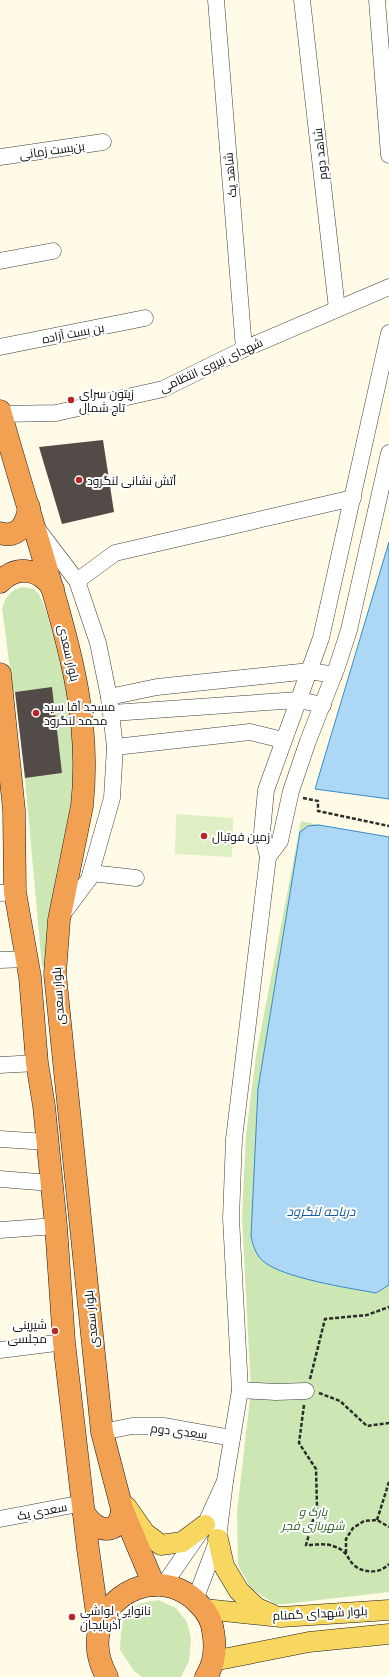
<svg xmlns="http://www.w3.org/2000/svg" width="389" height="1677" viewBox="0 0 389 1677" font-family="Merriweather,Cairo,serif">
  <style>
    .green { fill: #cce7b3 }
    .pitch { fill: #dfefc4 }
    .water { fill: #add8f5; stroke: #358acb }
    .building { fill: #524b47 }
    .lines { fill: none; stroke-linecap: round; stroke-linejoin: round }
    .minor-casing { stroke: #3d3d3d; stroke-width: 17 }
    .major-casing { stroke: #1b1b1b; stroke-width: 21 }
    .highway-casing { stroke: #1b1b1b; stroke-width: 23 }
    .path { stroke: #2c2c2c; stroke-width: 2.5; stroke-dasharray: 4 2; stroke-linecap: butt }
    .minor { stroke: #fff; stroke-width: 16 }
    .major { stroke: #f7d75f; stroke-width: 20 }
    .highway { stroke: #f2a051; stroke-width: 22 }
    .poi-dot { fill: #b72528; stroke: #fff; stroke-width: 1.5 }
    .labels { text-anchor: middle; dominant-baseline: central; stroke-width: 4; stroke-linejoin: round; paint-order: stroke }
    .street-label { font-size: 12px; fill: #0a0a0a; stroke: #fff }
    .poi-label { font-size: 12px; fill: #0a0a0a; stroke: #fff; text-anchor: start }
    .park-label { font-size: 12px; font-style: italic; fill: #285f1d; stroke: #fff }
    .water-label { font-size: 13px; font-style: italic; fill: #175c98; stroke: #fff }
  </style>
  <rect width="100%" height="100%" fill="#fffbe7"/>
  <g class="green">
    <path d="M23,587L34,589L39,594L46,611L71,700L76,730L73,792L68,823L58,864L50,913L47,968L42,967L25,778L62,773L52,688L13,692L2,608C6,597 10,590 23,587Z"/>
    <path d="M301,821L389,840V1592L276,1605L251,1588L238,1565L237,1512L251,1390L242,1217L246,1135L256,1056Z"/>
    <path d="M158,1600L176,1608L187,1622L191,1638L189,1661L181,1677H142L134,1671L120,1650L121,1630L125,1614L141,1603Z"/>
  </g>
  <path class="pitch" d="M176,814L233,818L232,857L175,854Z"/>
  <g class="water">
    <path d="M389,542V799L315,789Z"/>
    <path d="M319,825L389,837V1285L376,1293C349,1288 282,1278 263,1261C256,1255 253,1246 251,1236L258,1089L300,832L308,826Z"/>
  </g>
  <g class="building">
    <path d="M103,440L114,512L62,524L39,447Z"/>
    <path d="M52,687L62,773L25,778L15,692Z"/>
  </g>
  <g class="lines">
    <g class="minor-casing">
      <g id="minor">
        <path d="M216,0L244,349"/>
        <path d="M302,0L337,309"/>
        <path d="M377,0L389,155"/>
        <path d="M0,157L103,142"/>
        <path d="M0,261L53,251"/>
        <path d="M389,333L321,638L266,790L262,832L268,857L280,841L291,791L308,741L337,667L349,630L389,453"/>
        <path d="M0,347L145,318"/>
        <path d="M1,414L56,413L163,389L244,349L389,287"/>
        <path d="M39,531L77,581L98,643L109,697L115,747"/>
        <path d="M77,581L115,553L353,498"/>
        <path d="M109,697L157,687L310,671L334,675"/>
        <path d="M112,713L298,700L323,705"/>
        <path d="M91,873L136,878"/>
        <path d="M0,893L15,892"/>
        <path d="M62,915L89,879L112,798L115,747L250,732L283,740"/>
        <path d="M0,960L27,959"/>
        <path d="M0,1065L37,1063"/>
        <path d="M0,1139L47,1142"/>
        <path d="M0,1179L51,1183"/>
        <path d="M0,1230L56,1226"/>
        <path d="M0,1350L64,1342"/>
        <path d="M240,1390L276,1392L306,1391"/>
        <path d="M102,1432L132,1426H165L232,1438"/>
        <path d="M225,1481L240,1390L231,1218L234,1139L268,857"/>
        <path d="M0,1519L83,1503"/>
        <path d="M163,1586L205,1525L225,1481L218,1539L195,1600"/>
      </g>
    </g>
    <g class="major-casing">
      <g id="major">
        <path d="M126,1506L145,1533L161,1545L182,1542L205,1525"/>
        <path d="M218,1539L224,1566L239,1591L257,1608L271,1614"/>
        <path d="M204,1609L281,1617L389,1610"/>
        <path d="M213,1661L309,1642L389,1634"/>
      </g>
    </g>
    <g class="highway-casing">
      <g id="highway">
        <path d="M0,411C15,465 32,519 48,574C71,651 91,724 82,806L59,920L55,974L102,1432L122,1509L154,1585"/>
        <path d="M0,533C19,539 27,523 29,507"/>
        <path d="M0,582C17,564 41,569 53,589"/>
        <path d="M0,674L14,810L15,892L30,977L37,1063L44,1106L56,1226L64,1342L88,1549L99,1628"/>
        <path d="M84,1513C96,1533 120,1537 122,1509"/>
        <path d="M107,1677C70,1611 151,1554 199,1604C206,1611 212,1621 213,1631C216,1647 215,1663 206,1677"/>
      </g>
    </g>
    <g class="path">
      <path d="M303,798L318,801V811L389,826"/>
      <path d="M310,1379L325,1319L367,1315L389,1307"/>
      <path d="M319,1393L340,1401L367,1426L389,1423"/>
      <path d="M304,1405L299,1443L316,1469L317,1506L306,1545C314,1545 326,1543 333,1546C349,1551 347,1560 355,1566C365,1574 381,1573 389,1564"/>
      <path d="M377,1520L389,1482"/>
      <path d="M346,1553V1539L353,1528L364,1521L377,1520L389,1527"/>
    </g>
    <use href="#minor" class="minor"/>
    <use href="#major" class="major"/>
    <use href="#highway" class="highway"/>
  </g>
  <g class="poi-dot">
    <circle cx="71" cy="400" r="4"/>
    <circle cx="79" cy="480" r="4"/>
    <circle cx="36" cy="713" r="4"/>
    <circle cx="204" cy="836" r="4"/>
    <circle cx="55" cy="1331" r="4"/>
    <circle cx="72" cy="1617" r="4"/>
  </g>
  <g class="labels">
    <g class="street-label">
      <text transform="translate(52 150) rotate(-8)">بن‌بست زمانی</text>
      <text transform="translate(320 154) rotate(-96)">شاهد دوم</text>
      <text transform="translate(230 175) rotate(-95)">شاهد یک</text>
      <text transform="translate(73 333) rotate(-11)">بن بست آزاده</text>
      <text transform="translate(211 365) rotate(-25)">شهدای نیروی انتظامی</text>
      <text transform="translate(69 653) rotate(77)">بلوار سعدی</text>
      <text transform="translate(58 996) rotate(-94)">بلوار سعدی</text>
      <text transform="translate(91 1319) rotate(-96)">بلوار سعدی</text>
      <text transform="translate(179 1431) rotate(7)">سعدی دوم</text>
      <text transform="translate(42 1511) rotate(-11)">سعدی یک</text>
      <text transform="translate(320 1613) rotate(-3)">بلوار شهدای گمنام</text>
    </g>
    <g class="poi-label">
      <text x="79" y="393">زیتون سرای<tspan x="79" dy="14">تاج شمال</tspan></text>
      <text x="87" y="480">آتش نشانی لنگرود</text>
      <text x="44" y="706">مسجد آقا سید<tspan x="44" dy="14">محمد لنگرود</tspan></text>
      <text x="212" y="836">زمین فوتبال</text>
      <text x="47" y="1324" text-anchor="end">شیرینی<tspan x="47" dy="14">مجلسی</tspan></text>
      <text x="80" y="1610">نانوایی لواشی<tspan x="80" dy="14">آذربایجان</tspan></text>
    </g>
    <g class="park-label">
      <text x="313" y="1511">پارک و<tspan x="313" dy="14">شهربازی فجر</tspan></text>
    </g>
    <g class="water-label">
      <text x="321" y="1211">دریاچه لنگرود</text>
    </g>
  </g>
</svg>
